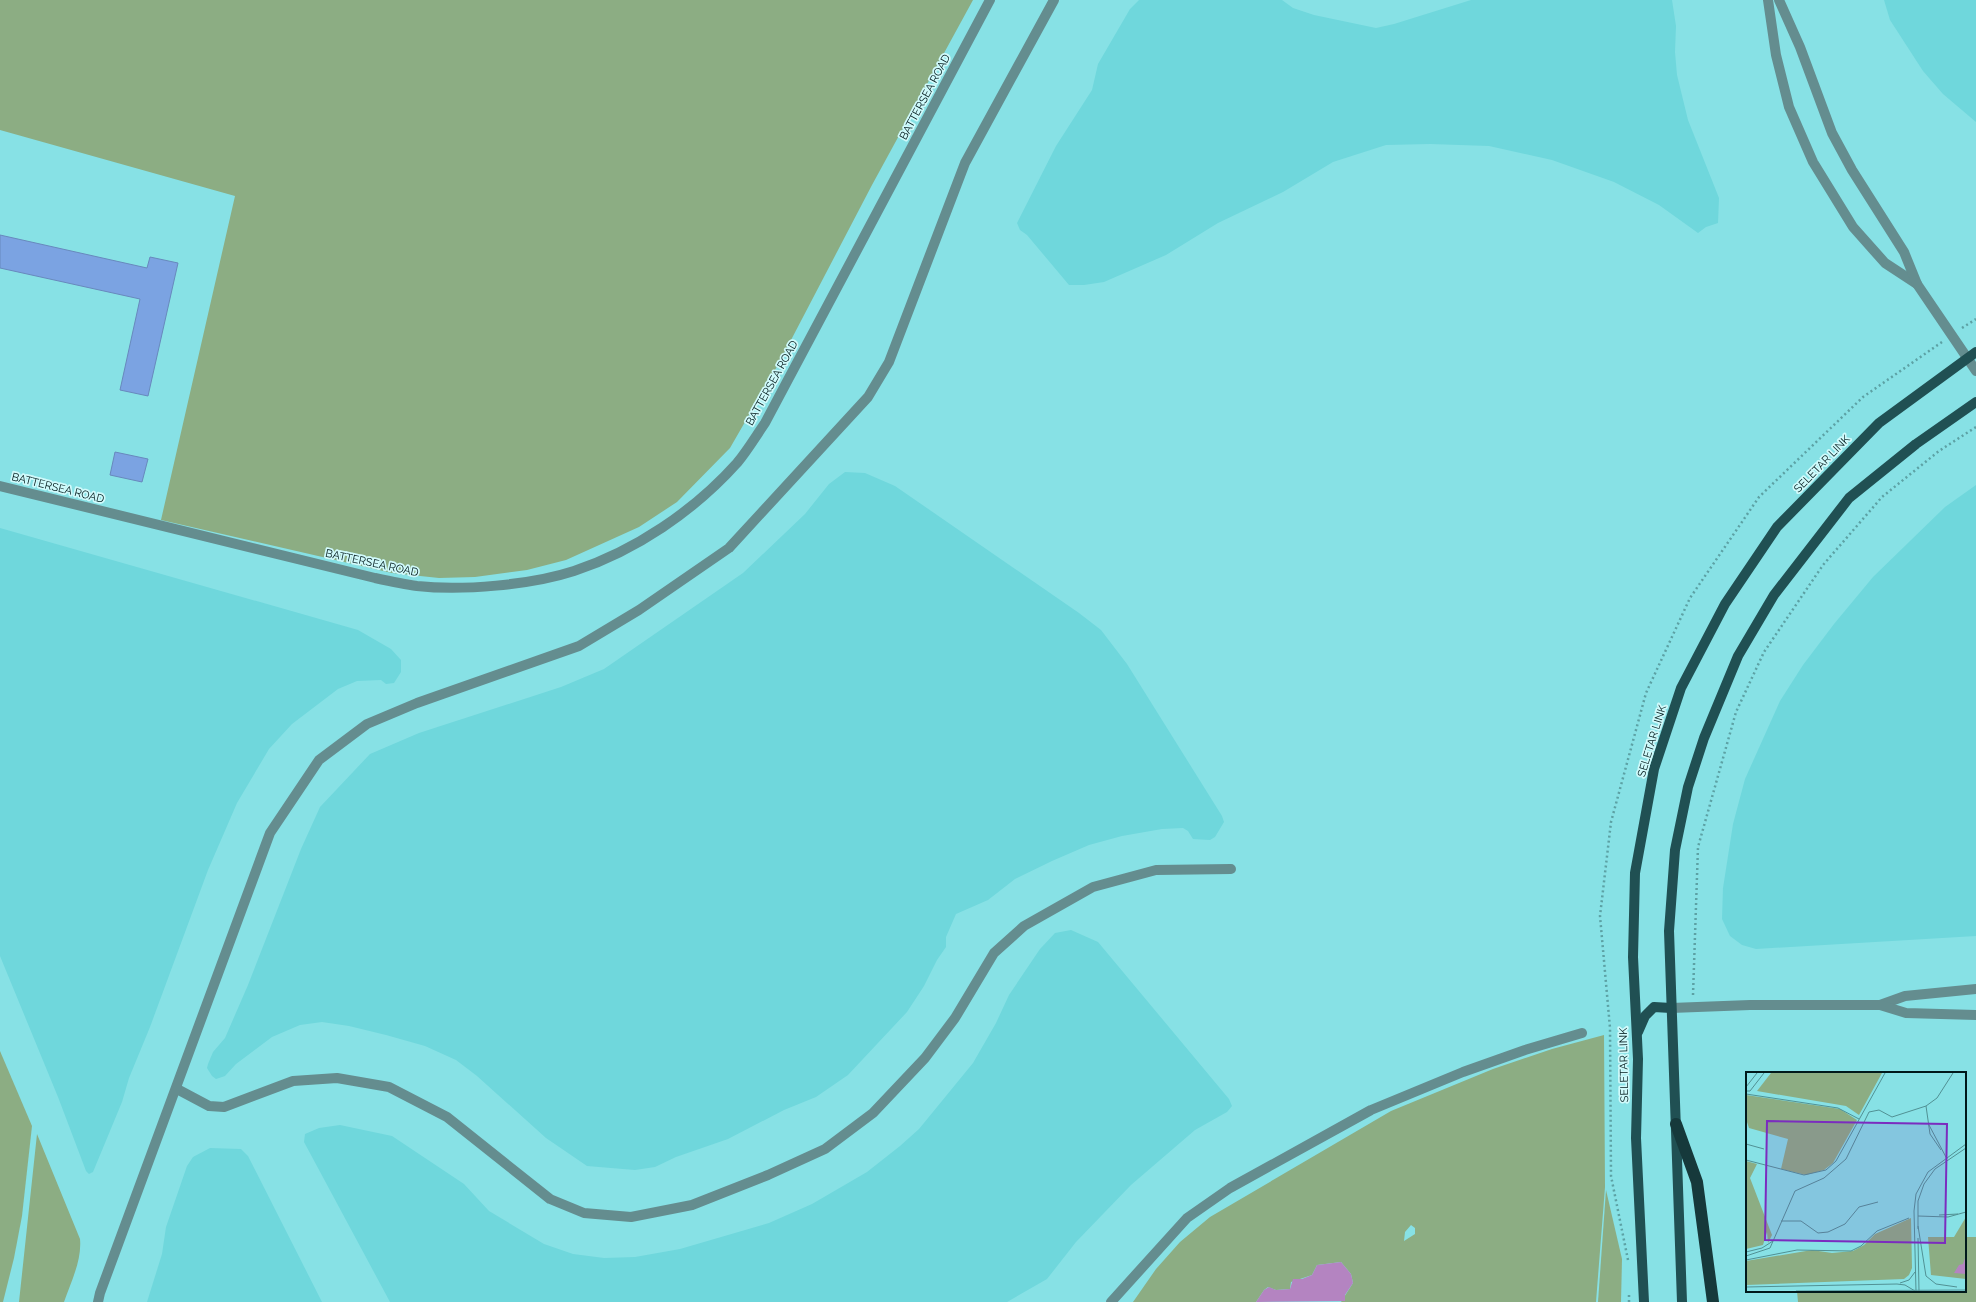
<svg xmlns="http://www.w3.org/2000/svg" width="1976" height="1302" viewBox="0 0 1976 1302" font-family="Raleway,sans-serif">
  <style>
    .built { fill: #6fd7dc }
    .green { fill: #8cad83; fill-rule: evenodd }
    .water { fill: #b484c1 }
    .building { fill: #7ba3e2; stroke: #6889bd }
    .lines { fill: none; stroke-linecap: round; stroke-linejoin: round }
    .path { stroke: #5ca1a4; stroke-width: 2.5; stroke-dasharray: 2 3; stroke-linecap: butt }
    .minor { stroke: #648d8f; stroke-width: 10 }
    .major { stroke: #205053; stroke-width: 10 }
    .highway { stroke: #16393b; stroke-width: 12 }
    .labels { text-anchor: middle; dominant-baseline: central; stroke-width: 3.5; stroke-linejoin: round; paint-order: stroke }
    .street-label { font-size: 11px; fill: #00191b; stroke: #d0fafb }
    .inset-road { fill: none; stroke: #519194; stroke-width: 1 }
    .view { fill: #7b2cbf; fill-opacity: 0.15; stroke: #7b2cbf; stroke-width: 2 }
    .inset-edge { fill: none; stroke: #00191b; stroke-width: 2 }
  </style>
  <rect width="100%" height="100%" fill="#87e1e5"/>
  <g class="built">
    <path d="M1139,0H1282L1293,8L1314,15L1376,28L1394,24L1471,0H1672L1676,26L1675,52L1677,75L1688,120L1719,198L1718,223L1706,227L1698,233L1659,205L1614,182L1552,160L1489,146L1430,144L1386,145L1333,162L1283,192L1218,223L1166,255L1104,282L1084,285H1069L1027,235L1020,230L1017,223L1056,146L1092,90L1098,64L1130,9Z"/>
    <path d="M1884,0H1976V122L1943,94L1923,71L1890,20Z"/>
    <path d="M845,472L865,473L895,486L1079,613L1101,630L1127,664L1222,816L1224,822L1215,837L1210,840L1193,839L1188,831L1183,828L1162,829L1122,836L1089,845L1052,861L1015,879L988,900L956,914L946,937V947L937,960L924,986L907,1012L848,1075L816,1097L784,1110L728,1139L676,1157L655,1167L635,1170L587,1166L546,1138L477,1076L456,1060L425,1046L386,1035L349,1026L322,1022L300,1025L272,1037L236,1064L225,1076L216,1079L212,1076L207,1068L208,1064L213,1052L225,1038L248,985L301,849L320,807L370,754L419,733L561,687L604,669L743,573L805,514L829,484Z"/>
    <path d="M1976,485V936L1756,949L1742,945L1730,936L1722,919L1723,888L1733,824L1745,779L1780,701L1803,665L1834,624L1873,577L1945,507Z"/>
    <path d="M0,528L358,630L391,649L401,660V672L394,683L386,684L381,680L357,681L338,689L292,724L269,749L237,803L208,870L150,1027L129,1078L122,1102L93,1172L89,1174L86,1171L58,1097L0,956Z"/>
    <path d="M1071,930L1098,942L1229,1099L1232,1106L1227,1112L1195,1130L1131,1185L1076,1242L1047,1279L1007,1302H390L304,1142L305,1134L319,1128L340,1125L392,1136L464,1184L489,1211L544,1244L573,1254L604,1258L635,1257L680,1249L769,1223L812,1204L867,1172L900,1146L919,1129L973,1063L996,1023L1009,995L1040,949L1055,933Z"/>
    <path d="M210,1148L241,1149L248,1156L322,1302H147L162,1254L166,1227L187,1166L193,1157Z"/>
  </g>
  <g class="green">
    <path d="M0,0H973L872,185L779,363L730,448L677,502L639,527L566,560L527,570L475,577L439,578L392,573L161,520L235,196L0,130Z"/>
    <path d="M1604,1035L1605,1187L1596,1302H1336H1341L1353,1283L1351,1274L1341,1262L1317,1265L1312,1275L1291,1282L1290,1289L1276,1290L1268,1287L1264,1290L1256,1302H1133L1156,1269L1180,1242L1210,1217L1391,1111L1493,1069L1552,1049ZM1411,1225L1415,1228V1234L1404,1241L1405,1232Z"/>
    <path d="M0,1051L32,1126L22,1216L14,1258L3,1302H0Z"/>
    <path d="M37,1134L80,1239C82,1260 71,1282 64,1302H19Z"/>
    <path d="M1606,1190L1622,1259L1621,1302H1598Z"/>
    <path d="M1965,1237H1976V1302H1798L1797,1291H1965Z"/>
  </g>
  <path class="water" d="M1341,1262L1351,1274L1353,1283L1345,1295V1301L1256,1302L1264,1290L1269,1287L1276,1290L1290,1289L1293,1279H1302L1312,1275L1317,1265Z"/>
  <g class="building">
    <path d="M0,235L147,268L150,257L178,263L148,396L120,390L140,299L0,268Z"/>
    <path d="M115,452L148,459L142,482L110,475Z"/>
  </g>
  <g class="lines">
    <g class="path">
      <path d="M1962,328L1976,319"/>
      <path d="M1693,995L1698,847L1736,712L1764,652L1823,565L1882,497L1939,451L1976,427"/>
      <path d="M1628,1260L1611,1176L1610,1028L1600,916L1611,822L1646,693L1690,598L1759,497L1863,397L1942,342"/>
      <path d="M1629,1295V1302"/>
    </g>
    <g class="minor">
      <path d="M1768,0L1776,55L1789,107L1813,162L1853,227L1885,263L1917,284"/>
      <path d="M1779,0L1800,47L1832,133L1852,170L1904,252L1917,284L1976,371"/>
      <path d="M0,486L375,578C389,581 403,584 417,586C462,591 531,585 574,571C635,551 694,511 737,463C747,451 756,436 765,423L990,0"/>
      <path d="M1880,1005L1905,996L1976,989"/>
      <path d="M1671,1008L1750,1005H1880L1906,1013L1976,1015"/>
      <path d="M177,1089L209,1106L224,1107L293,1081L337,1078L389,1087L447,1117L550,1199L584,1213L631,1217L692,1205L768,1175L825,1149L873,1113L925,1058L955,1018L994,953L1024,926L1093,887L1156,870L1231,869"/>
      <path d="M98,1302L100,1293L270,833L319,760L367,724L417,703L579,646L639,610L729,548L868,397L889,362L965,163L1054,0"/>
      <path d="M1111,1302L1187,1218L1230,1188L1371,1110L1463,1072L1525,1050L1582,1033"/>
    </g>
    <g class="major">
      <path d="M1638,1032L1645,1016L1654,1007L1671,1008"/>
      <path d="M1644,1302L1636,1138L1638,1059L1633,957L1635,873L1654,769L1681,688L1725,604L1777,527L1879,423L1976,352"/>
      <path d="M1682,1302L1669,931L1675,850L1688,787L1704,738L1738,656L1774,595L1849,498L1916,444L1976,402"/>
    </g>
    <path class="highway" d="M1676,1124L1697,1182L1713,1302"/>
  </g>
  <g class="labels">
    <g class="street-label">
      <text transform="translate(925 97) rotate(-62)">BATTERSEA ROAD</text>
      <text transform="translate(772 383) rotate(-61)">BATTERSEA ROAD</text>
      <text transform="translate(1822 464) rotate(-46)">SELETAR LINK</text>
      <text transform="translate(58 488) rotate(14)">BATTERSEA ROAD</text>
      <text transform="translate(372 563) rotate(12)">BATTERSEA ROAD</text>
      <text transform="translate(1652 741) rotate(-73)">SELETAR LINK</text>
      <text transform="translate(1624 1065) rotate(-91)">SELETAR LINK</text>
    </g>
  </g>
  <g transform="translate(1746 1072)">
    <rect width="220" height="220" fill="#87e1e5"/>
    <path d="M25,1H136L113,43L100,34L11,19ZM0,23L94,37L111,48L87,91L78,98L60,103L35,97L42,67L3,56L0,47ZM0,89L11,92L4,106L26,163L22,171L21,160L17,173L0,177ZM220,145V207L185,203L182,165H208ZM165,146L166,196L163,203L158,207L0,213V189L66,178L86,181L107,179L118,173L129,162Z" fill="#8cad83"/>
    <path d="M220,183V202L208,201L213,193L217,192Z" fill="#b484c1"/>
    <path class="inset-road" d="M0,15L11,1M0,19H4L18,1M0,22L92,36L113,47M180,34L184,62L195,78M183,53L201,87M0,72L18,77M0,88L58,103L80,98L90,89L139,1M193,143L212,142M172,144L202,145L220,140M35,149H55L72,161L82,160L99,152L113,135L132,130M172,154L180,204L190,212L211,215M172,157V129L178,112L189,97L220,76M172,166L173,219M0,180L16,176L27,169M0,184L24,176L49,119L78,106L100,87L123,40L133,38L146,45L180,34L191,26L207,1M0,188L51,178L105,179L115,174L131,159L163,146M154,211L163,208L169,200M0,215L151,212L159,213L169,219M50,219L220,218M170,219L168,139L170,122L182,100L220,72"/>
    <path class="view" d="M21,49L201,52L199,171L19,168Z"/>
    <rect width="220" height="220" class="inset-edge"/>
  </g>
</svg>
